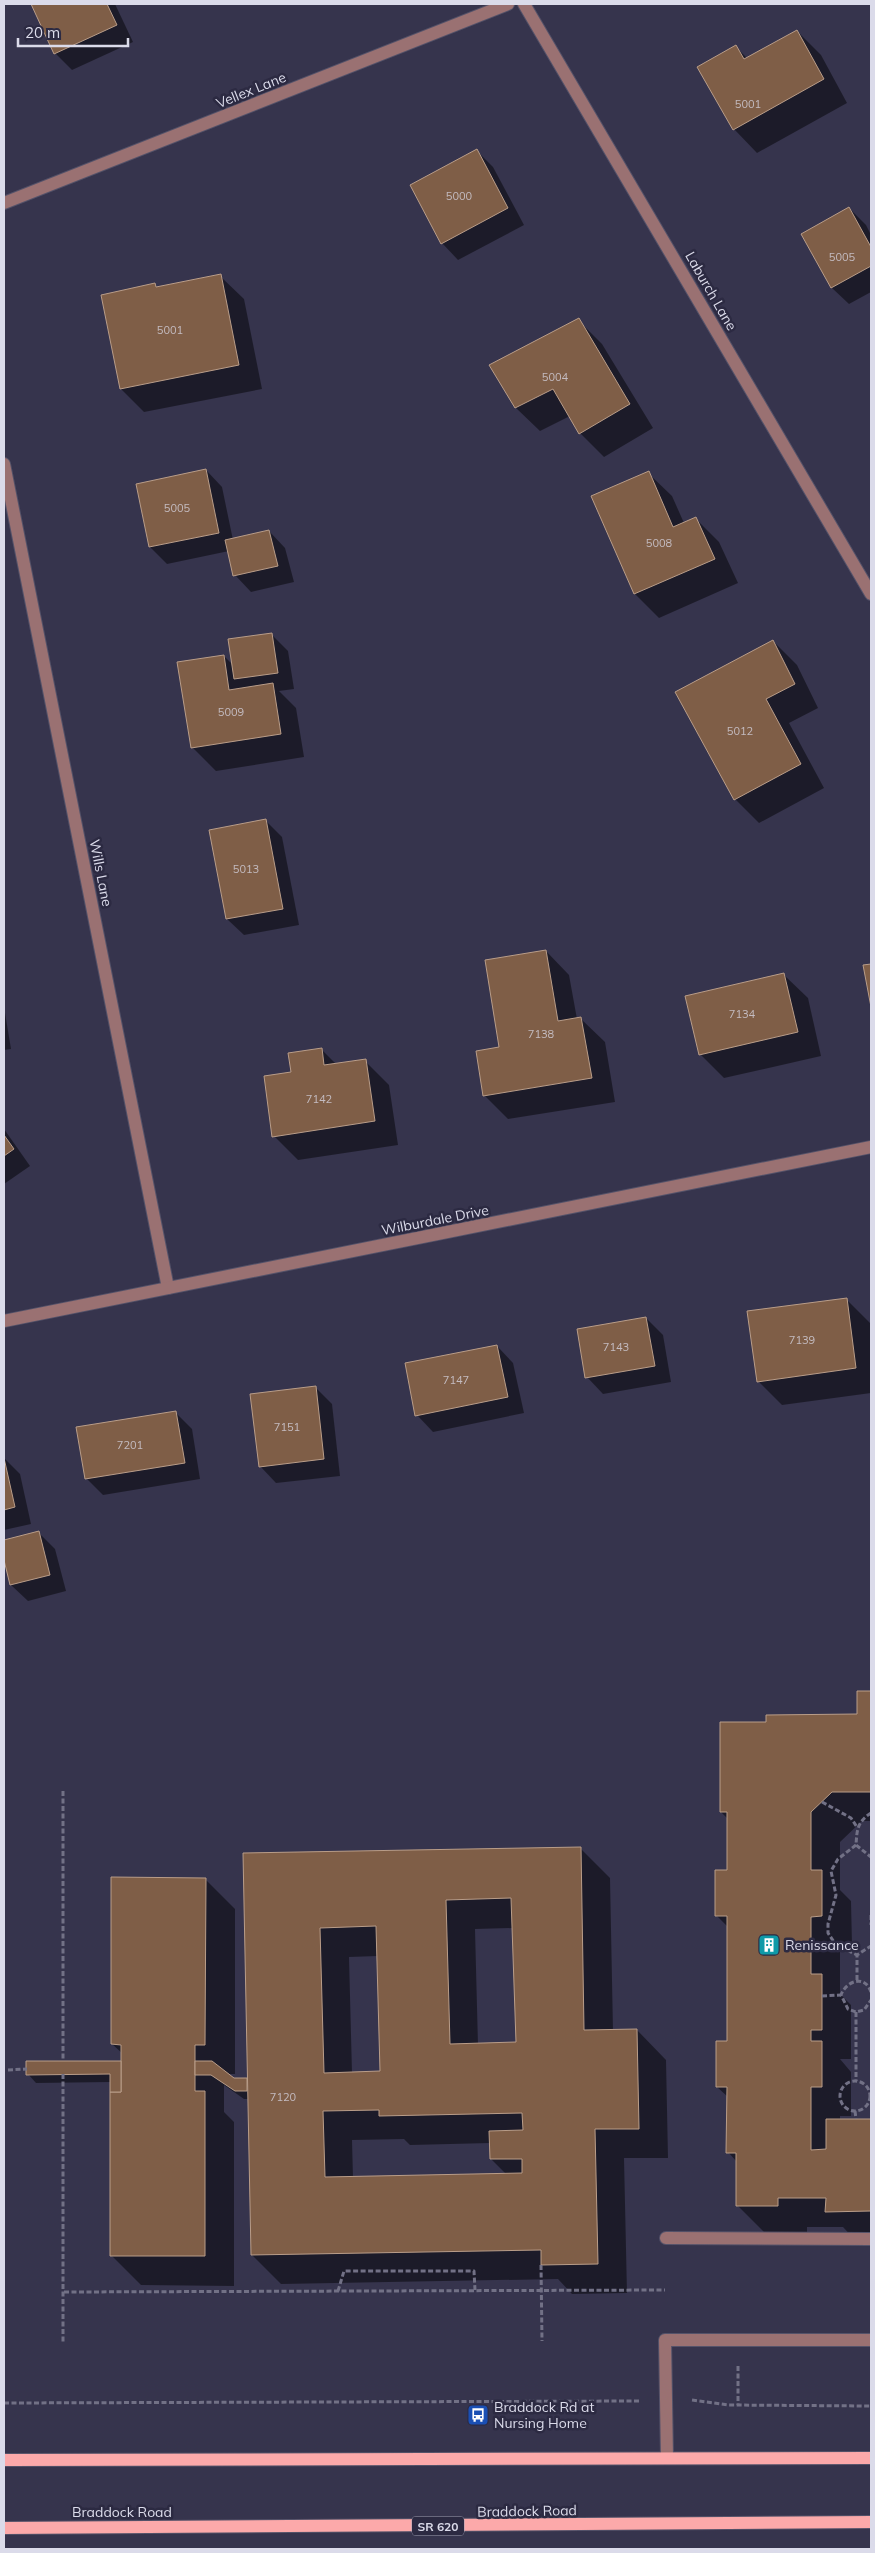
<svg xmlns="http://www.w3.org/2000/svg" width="875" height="2553" viewBox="0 0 875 2553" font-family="Mulish,sans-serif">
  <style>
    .shadow { fill: #0007; fill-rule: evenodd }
    .building { fill: #7f5e47; stroke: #b99d89; fill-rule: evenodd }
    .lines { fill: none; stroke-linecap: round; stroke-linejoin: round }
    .minor-casing { stroke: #545269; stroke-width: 14 }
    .major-casing { stroke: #545269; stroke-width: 14 }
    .path { stroke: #727186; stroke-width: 3; stroke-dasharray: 5 2.5; stroke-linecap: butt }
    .minor { stroke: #9a7172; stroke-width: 12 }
    .major { stroke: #fca9aa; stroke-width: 12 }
    .labels { text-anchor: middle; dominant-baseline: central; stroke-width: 5; stroke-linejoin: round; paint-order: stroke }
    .number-label { font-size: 11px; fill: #c4bcc1 }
    .shield { fill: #2c2a42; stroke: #a6a6b8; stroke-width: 1 }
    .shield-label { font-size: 12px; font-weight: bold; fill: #dbdbea }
    .street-label { font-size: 14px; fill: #dbdbea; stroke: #2c2a42 }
    .poi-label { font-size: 14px; fill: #dbdbea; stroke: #2c2a42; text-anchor: start }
  </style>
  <rect width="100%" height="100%" fill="#36344d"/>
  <g class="shadow">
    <path d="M33,4H115L133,42L72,70L55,53Z"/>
    <path d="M797,31L821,55L847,103L757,153L734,129L736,47L748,59Z"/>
    <path d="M477,151L493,167L524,225L458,260L442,243Z"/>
    <path d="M849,208L866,225L871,235V292L849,304L832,288L803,234Z"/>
    <path d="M220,276L244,299L262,389L144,412L121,389L155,285L158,288Z"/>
    <path d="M578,320L602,344L653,428L604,457L580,433L570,416L540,431L516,408Z"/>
    <path d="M206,470L222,487L233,540L269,531L285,548L294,582L251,592L235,575L229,551L167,564L150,547L137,485Z"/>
    <path d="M648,473L672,496L684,523L695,518L719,542L738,583L659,618L635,594L592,497Z"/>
    <path d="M271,634L288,651L294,689L279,691L296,708L304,757L216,771L192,747L224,656L233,665Z"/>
    <path d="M773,641L797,665L818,708L789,723L824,788L759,823L735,799Z"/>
    <path d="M266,821L282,837L299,925L244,935L227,919Z"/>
    <path d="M546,951L569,975L577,1019H581L605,1042L615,1102L508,1119L484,1095L501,1048Z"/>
    <path d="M784,975L808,998L821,1056L724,1078L700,1054Z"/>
    <path d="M4,1007L11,1049L4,1050Z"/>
    <path d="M321,1049L337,1065L365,1061L389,1085L398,1145L298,1160L274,1136L292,1073Z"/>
    <path d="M4,1129L30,1166L4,1184Z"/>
    <path d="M846,1299L870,1323L871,1393L782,1405L758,1381Z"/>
    <path d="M646,1318L663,1335L671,1382L603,1394L587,1377Z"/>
    <path d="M497,1346L513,1363L524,1413L433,1432L417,1415Z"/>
    <path d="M316,1388L332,1404L340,1476L276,1483L260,1466Z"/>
    <path d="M175,1412L192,1429L200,1479L103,1495L86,1478Z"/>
    <path d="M4,1458L20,1474L31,1524L4,1530Z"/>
    <path d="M38,1532L55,1549L66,1591L28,1601L11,1585L4,1555V1541Z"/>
    <path d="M858,1692H871V1821H862L840,1842V1890L851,1901L852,1945L840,1946V1994L851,2005V2059H840L851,2072V2116H840V2120H871V2241H856L843,2227H807V2235H767L737,2205V2162L728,2152V2097L717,2087L728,2042V1927L717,1916L728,1872V1819L721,1812L767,1723L858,1716Z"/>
    <path d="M580,1848L610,1878L613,2031L637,2030L666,2060L668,2158H624L627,2293L572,2294L558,2279L281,2284L252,2255L249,2099H244L224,2085V2112L234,2122V2286L141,2285L111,2255V2082L36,2083L28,2074L123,2062V2054L112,2044L205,1879L235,1909V2074H226L234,2080L248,2081L244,1855ZM513,1928L517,2044L478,2045L475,1929ZM378,1956L381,2072L352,2073L349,1957ZM404,2139L410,2145L491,2143V2159L507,2175L353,2178L352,2140Z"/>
  </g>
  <g class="building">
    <path d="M31,4H107L117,25L54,54Z"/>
    <path d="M797,30L824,79L733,130L697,67L736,45L744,59Z"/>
    <path d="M477,149L508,208L441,244L410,185Z"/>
    <path d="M849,207L871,247V266L831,288L801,234Z"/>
    <path d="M221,274L239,365L120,389L101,295L155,283L156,287Z"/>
    <path d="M579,318L630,404L579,434L553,389L515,408L489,365Z"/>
    <path d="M206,469L219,533L149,547L136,484Z"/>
    <path d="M649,471L673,527L696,517L715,559L634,594L591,496Z"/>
    <path d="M269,530L278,566L233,576L225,540Z"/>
    <path d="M272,633L278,673L234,679L228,639Z"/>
    <path d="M773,640L795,684L766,699L801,764L734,800L675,692Z"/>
    <path d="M224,655L229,690L273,683L281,734L191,748L177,662Z"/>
    <path d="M266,819L283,909L226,919L209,830Z"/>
    <path d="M546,950L558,1021L581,1017L592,1078L483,1096L476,1051L499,1047L485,960Z"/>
    <path d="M871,964V1007L863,965Z"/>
    <path d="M784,973L798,1032L699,1055L685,996Z"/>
    <path d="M322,1048L324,1065L366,1059L375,1121L272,1137L264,1076L291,1072L288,1053Z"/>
    <path d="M4,1135L14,1149L4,1156Z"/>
    <path d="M847,1298L856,1368L757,1382L747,1311Z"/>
    <path d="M646,1317L655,1366L585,1378L577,1329Z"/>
    <path d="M497,1345L508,1397L415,1416L405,1363Z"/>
    <path d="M316,1386L324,1459L259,1467L250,1394Z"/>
    <path d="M176,1411L185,1463L85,1479L76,1427Z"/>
    <path d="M4,1458L15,1507L4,1510Z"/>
    <path d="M39,1531L50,1575L10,1585L4,1560V1540Z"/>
    <path d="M857,1691H871V1792H832L811,1812V1870H822V1916L811,1917V1974H822V2030H811V2041H822V2087H811V2150L826,2149V2119H871V2211L825,2212L826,2198H778V2206H736V2153H726L727,2087H716V2041H727V1916H715V1870H727V1812H720V1722H766V1715L857,1714Z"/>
    <path d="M581,1847L584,2030L637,2029L639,2129H595L598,2264L541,2265V2250L251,2255L243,1853ZM511,1898L516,2042L450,2044L446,1900ZM376,1926L380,2071L324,2073L320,1928ZM379,2110V2116L522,2113L523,2130L489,2131L490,2159H522V2173L325,2177L323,2111Z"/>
    <path d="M111,1877L206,1878L205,2045H195V2091H205V2256H110V2092H121V2045L111,2044Z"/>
    <path d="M26,2061H121V2092H110V2074L26,2075Z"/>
    <path d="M195,2061H212L234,2078H247V2091H235L211,2075H195Z"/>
  </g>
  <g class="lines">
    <g class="minor-casing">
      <g id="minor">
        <path d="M524,4L871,594"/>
        <path d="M4,203L508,4"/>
        <path d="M4,464L168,1288"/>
        <path d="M4,1321C293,1262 582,1206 871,1147"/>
        <path d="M666,2238L871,2239"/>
        <path d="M667,2458L665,2340H871"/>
      </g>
    </g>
    <g class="major-casing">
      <g id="major">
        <path d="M4,2460L871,2458"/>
        <path d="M4,2528L871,2522"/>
      </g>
    </g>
    <g class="path">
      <path d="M63,1791V2061"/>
      <path d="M822,1802L851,1818L857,1827"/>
      <path d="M871,1813C857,1822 857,1830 856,1845L871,1857"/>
      <path d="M856,1845L838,1859L831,1871L836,1895L828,1924V1933L836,1945L857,1955"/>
      <path d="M871,1915V1925"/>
      <path d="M857,1980V1955L871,1946"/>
      <path d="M871,1992C865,1974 846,1981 841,1995L848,2009L856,2012L864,2010L871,2000"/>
      <path d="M822,1996L841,1995"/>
      <path d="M856,2012V2081"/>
      <path d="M8,2070L27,2069"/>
      <path d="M63,2074V2342"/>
      <circle cx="855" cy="2096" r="15"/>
      <path d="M855,2111L856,2119"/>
      <path d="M541,2265L542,2341"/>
      <path d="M338,2291L344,2271H474L475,2290"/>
      <path d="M64,2292L665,2290"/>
      <path d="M738,2366V2405"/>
      <path d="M692,2400L729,2405L871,2406"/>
      <path d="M4,2403L641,2401"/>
    </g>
    <use href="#minor" class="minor"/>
    <use href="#major" class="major"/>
  </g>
  <defs>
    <g id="building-square" transform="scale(1.125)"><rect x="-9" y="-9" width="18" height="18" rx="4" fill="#0f9aa8" stroke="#2c2a42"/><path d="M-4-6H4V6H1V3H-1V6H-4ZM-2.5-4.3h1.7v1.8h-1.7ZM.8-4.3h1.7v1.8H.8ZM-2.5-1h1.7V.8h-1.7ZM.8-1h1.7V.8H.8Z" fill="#fff"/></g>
    <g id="bus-square" transform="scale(1.125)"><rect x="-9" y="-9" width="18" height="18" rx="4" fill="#1a4fb4" stroke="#2c2a42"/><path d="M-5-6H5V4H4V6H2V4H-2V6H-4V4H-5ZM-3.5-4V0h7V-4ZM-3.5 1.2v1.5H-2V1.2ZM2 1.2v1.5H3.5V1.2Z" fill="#fff"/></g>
  </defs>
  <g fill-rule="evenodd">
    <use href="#building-square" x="769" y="1945"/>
    <use href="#bus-square" x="478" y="2415"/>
  </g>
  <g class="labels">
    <g class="number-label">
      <text x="748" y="104">5001</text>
      <text x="459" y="196">5000</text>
      <text x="842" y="257">5005</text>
      <text x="170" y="330">5001</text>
      <text x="555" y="377">5004</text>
      <text x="177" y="508">5005</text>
      <text x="659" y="543">5008</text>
      <text x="231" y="712">5009</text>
      <text x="740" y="731">5012</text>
      <text x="246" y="869">5013</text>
      <text x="742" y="1014">7134</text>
      <text x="541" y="1034">7138</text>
      <text x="319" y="1099">7142</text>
      <text x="802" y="1340">7139</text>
      <text x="616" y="1347">7143</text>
      <text x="456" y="1380">7147</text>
      <text x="287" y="1427">7151</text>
      <text x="130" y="1445">7201</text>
      <text x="283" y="2097">7120</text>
    </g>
    <rect class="shield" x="412" y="2516.5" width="52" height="19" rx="4"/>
    <g class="shield-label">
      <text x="438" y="2526">SR 620</text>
    </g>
    <g class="street-label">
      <text transform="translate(251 90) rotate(-22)">Vellex Lane</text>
      <text transform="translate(711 291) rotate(60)">Laburch Lane</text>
      <text transform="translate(101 873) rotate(79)">Wills Lane</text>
      <text transform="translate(435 1220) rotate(-11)">Wilburdale Drive</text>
      <text transform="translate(527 2511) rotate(-1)">Braddock Road</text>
      <text x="122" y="2512">Braddock Road</text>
    </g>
    <g class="poi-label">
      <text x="785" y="1945">Renissance</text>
      <text x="494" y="2407">Braddock Rd at<tspan x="494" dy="16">Nursing Home</tspan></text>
    </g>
  </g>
  <rect width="875" height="2553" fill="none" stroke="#dbdbea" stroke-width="10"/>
  <path d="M18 38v8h110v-8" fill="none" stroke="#dbdbea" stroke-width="2.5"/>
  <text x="25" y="38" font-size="15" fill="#dbdbea" stroke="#2c2a42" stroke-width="4" paint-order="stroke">20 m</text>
</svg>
